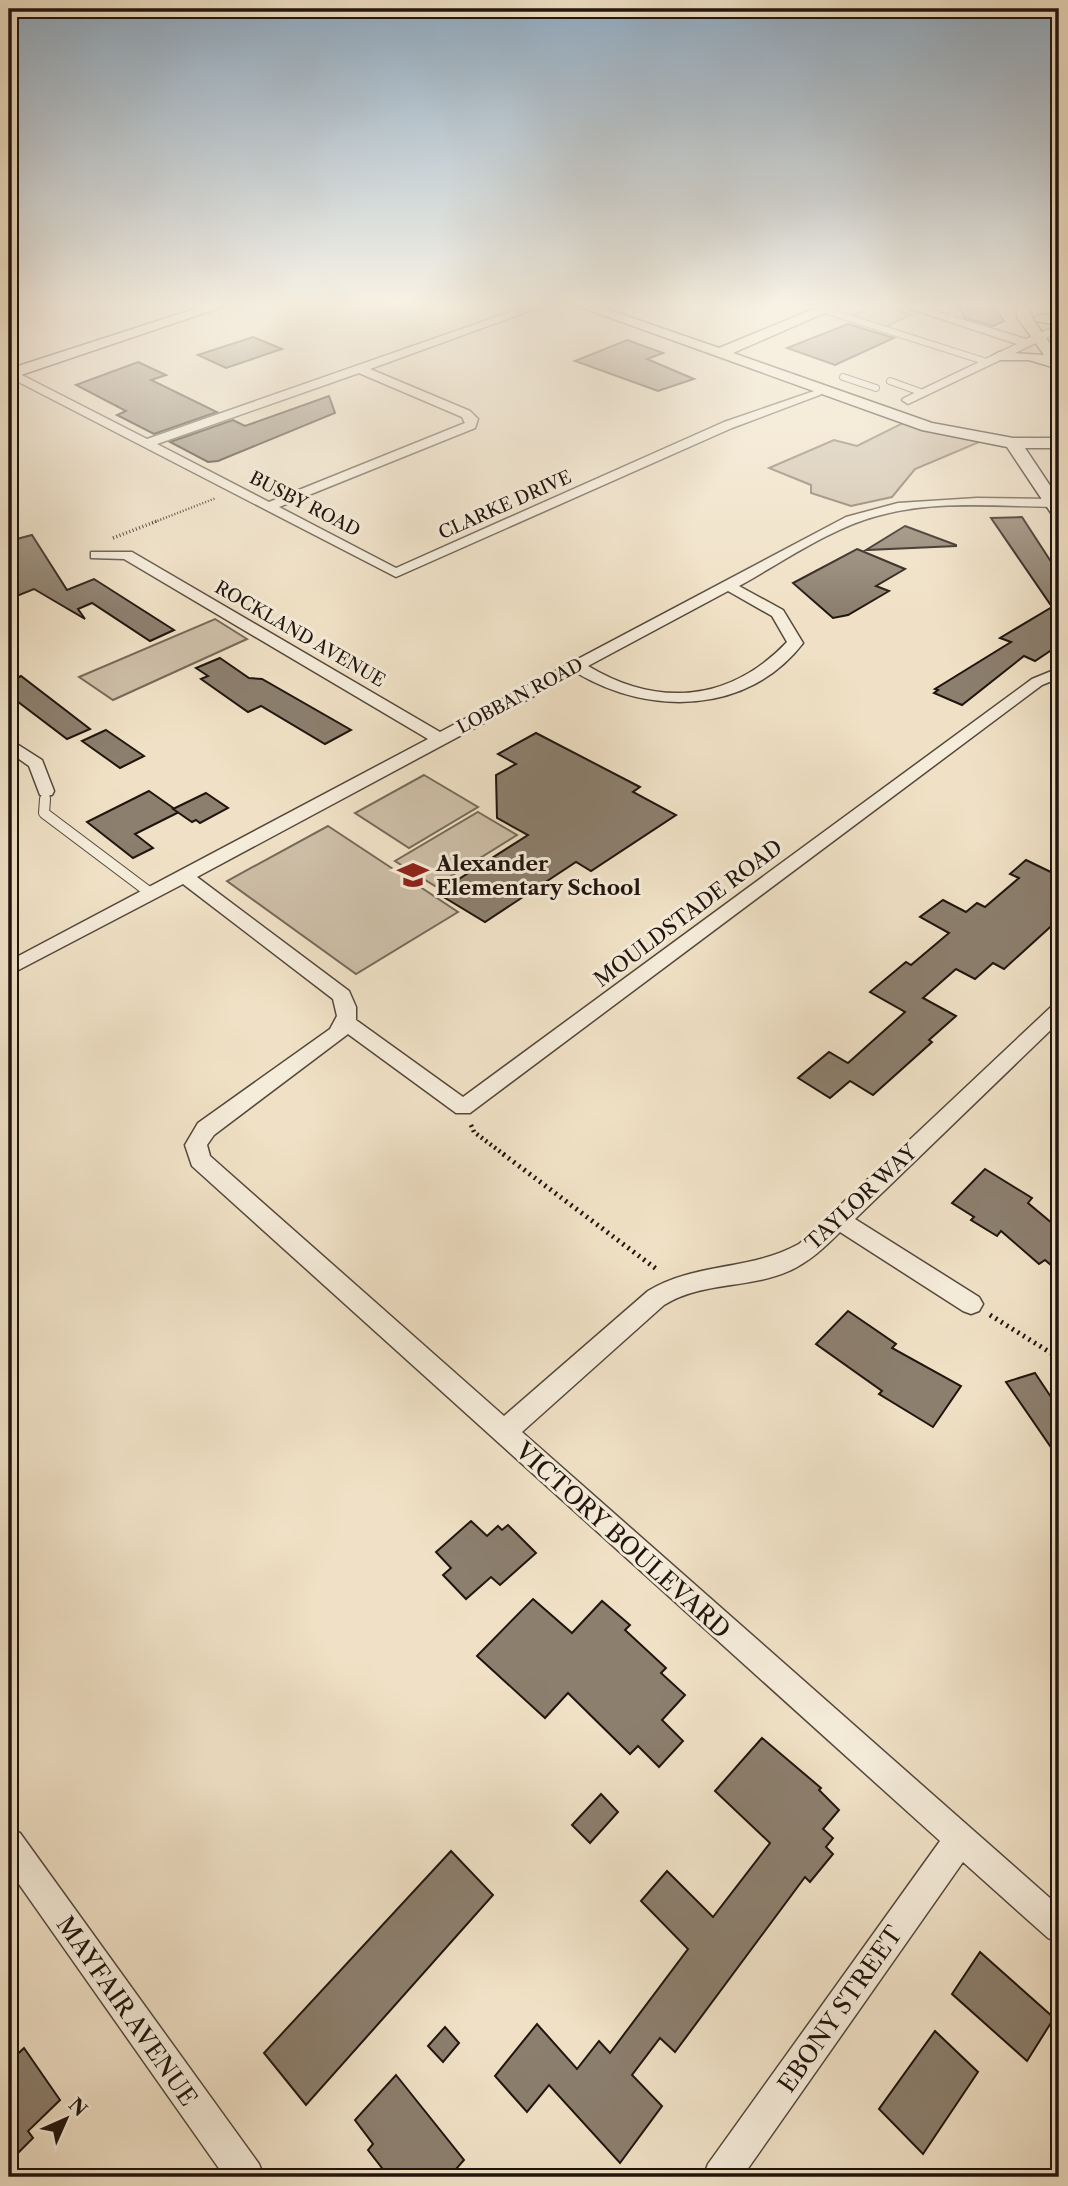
<svg xmlns="http://www.w3.org/2000/svg" width="1068" height="2186" viewBox="0 0 1068 2186" font-family="'Libre Caslon Text',serif">
  <style>
    .green { fill: #cdbea7; stroke: #766a5a; stroke-width: 2 }
    .building { fill: #8c7f6e; stroke: #20150e; stroke-width: 2 }
    .lines { fill: none; stroke-linecap: round; stroke-linejoin: round }
    .lane-far2-casing { stroke: #54483c; stroke-width: 8 }
    .lane-far1-casing { stroke: #54483c; stroke-width: 10 }
    .lane-casing { stroke: #54483c; stroke-width: 12 }
    .street-casing { stroke: #54483c; stroke-width: 3 }
    .secondary-casing { stroke: #20150e; stroke-width: 3 }
    .path-far3 { stroke: #20150e; stroke-width: 2.5; stroke-dasharray: 1 2; stroke-linecap: butt }
    .path-far2 { stroke: #20150e; stroke-width: 3.5; stroke-dasharray: 1 2.5; stroke-linecap: butt }
    .path-far1 { stroke: #20150e; stroke-width: 4.5; stroke-dasharray: 2 3.5; stroke-linecap: butt }
    .path { stroke: #20150e; stroke-width: 5; stroke-dasharray: 2 4.5; stroke-linecap: butt }
    .lane-far2 { stroke: #f5ecda; stroke-width: 6 }
    .lane-far1 { stroke: #f5ecda; stroke-width: 8 }
    .lane { stroke: #f5ecda; stroke-width: 10 }
    .street { fill: #f5ecda; fill-rule: evenodd }
    .secondary { fill: #f5ecda; fill-rule: evenodd }
    .labels { text-anchor: middle; dominant-baseline: central; stroke-width: 6; stroke-linejoin: round; paint-order: stroke }
    .far-street-label { font-size: 18px; fill: #20150e; stroke: #f5ecda }
    .poi-label { font-size: 21px; font-weight: bold; fill: #20150e; stroke: #f5ecda; text-anchor: start }
    .street-label { font-size: 21px; fill: #20150e; stroke: #f5ecda }
    .near-street-label { font-size: 24px; fill: #20150e; stroke: #f5ecda }
  </style>
  <rect width="100%" height="100%" fill="#f0e1c6"/>
  <filter id="stains"><feTurbulence type="fractalNoise" baseFrequency=".00286" numOctaves="4"/><feColorMatrix values="0 0 0 0 .2 0 0 0 0 .09 0 0 0 0 .02 0 0 0 .5 -.17"/></filter>
  <radialGradient id="worn" r=".72"><stop offset=".6" stop-color="#630" stop-opacity="0"/><stop offset="1" stop-color="#630" stop-opacity=".3"/></radialGradient>
  <g class="green">
    <path d="M878,304L911,315L885,327L851,316Z"/>
    <path d="M907,421L984,440L915,469L892,497L851,506L811,493V485L769,468L834,440L857,446Z"/>
    <path d="M215,619L247,639L113,700L79,677Z"/>
    <path d="M424,775L478,807L409,848L355,813Z"/>
    <path d="M478,812L517,835L435,886L395,861Z"/>
    <path d="M328,826L458,912L356,974L227,881Z"/>
  </g>
  <g class="building">
    <path d="M957,304H991L1004,321L993,326L965,318Z"/>
    <path d="M848,324L894,338L835,365L787,348Z"/>
    <path d="M253,337L282,349L226,368L198,355Z"/>
    <path d="M627,340L663,353L647,359L694,379L658,391L575,361Z"/>
    <path d="M138,362L166,375L151,380L217,412L154,434L117,415L126,411L76,385Z"/>
    <path d="M329,396L335,413L218,461L208,462L170,442L233,420L245,426Z"/>
    <path d="M1022,517L1059,574V645L1035,661L1024,656L962,705L934,693L938,690L935,689L1011,642L1000,638L1052,607L991,518Z"/>
    <path d="M905,526L956,545V546L866,550Z"/>
    <path d="M32,535L67,590L94,579L174,630L150,641L92,603L78,609L85,619L34,589L9,599V541Z"/>
    <path d="M857,549L905,569L876,586L889,591L848,615L833,618L793,583Z"/>
    <path d="M220,658L249,678L262,679L351,730L325,744L261,706L248,712L201,679L208,676L196,668Z"/>
    <path d="M9,672L17,678L21,676L90,729L67,739L9,695Z"/>
    <path d="M106,730L144,756L120,768L82,741Z"/>
    <path d="M536,733L640,787L633,792L676,815L591,871L576,862L485,922L437,893L528,835L497,818L496,775L516,764L498,754Z"/>
    <path d="M149,791L179,812L135,834L153,848L133,858L87,822Z"/>
    <path d="M206,793L228,808L200,823L196,820L192,822L173,809Z"/>
    <path d="M1026,860L1059,876V919L1004,969L993,963L975,979L956,969L923,998L956,1016L929,1040L932,1042L873,1095L850,1081L830,1098L798,1078L829,1052L848,1063L905,1012L870,992L906,962L911,965L949,933L920,917L943,900L966,912L977,903L985,907L1019,878L1010,874Z"/>
    <path d="M985,1169L1032,1198L1028,1203L1059,1229V1272L1045,1260L1039,1264L1001,1231L997,1236L971,1220L974,1217L952,1203Z"/>
    <path d="M848,1311L896,1344L892,1348L961,1386L933,1427L879,1394L882,1391L816,1344Z"/>
    <path d="M1035,1373L1059,1409V1459L1006,1382Z"/>
    <path d="M471,1521L487,1536L498,1526L502,1530L508,1525L536,1553L500,1585L491,1577L466,1599L443,1575L451,1568L436,1552Z"/>
    <path d="M533,1599L572,1633L602,1601L630,1625L625,1630L666,1668L661,1673L685,1695L662,1720L683,1741L659,1767L638,1746L630,1754L568,1693L545,1718L477,1656Z"/>
    <path d="M762,1738L821,1788L819,1790L839,1810L823,1829L833,1838L826,1847L833,1854L810,1882L805,1877L675,2052L660,2038L632,2075L662,2106L620,2163L549,2085L527,2112L495,2076L537,2024L577,2069L599,2041L610,2053L688,1949L641,1901L667,1871L713,1917L770,1843L715,1791Z"/>
    <path d="M601,1794L618,1812L590,1843L572,1825Z"/>
    <path d="M451,1851L493,1895L306,2105L264,2053Z"/>
    <path d="M980,1952L1054,2018L1027,2061L952,1994Z"/>
    <path d="M445,2027L459,2043L443,2062L428,2046Z"/>
    <path d="M935,2031L978,2072L923,2154L879,2109Z"/>
    <path d="M24,2048L60,2100L28,2131L33,2138L9,2162V2062Z"/>
    <path d="M396,2075L464,2160L449,2177H389L368,2150L373,2144L355,2120Z"/>
  </g>
  <g class="lines">
    <g class="lane-far2-casing">
      <g id="lane-far2">
        <path d="M950,304L954,310L951,319"/>
        <path d="M824,310L987,362"/>
        <path d="M843,377L876,388"/>
        <path d="M890,381L923,393"/>
      </g>
    </g>
    <g class="lane-far1-casing">
      <path id="lane-far1" d="M45,801L46,791"/>
    </g>
    <g class="lane-casing">
      <path id="lane" d="M45,799L44,813L149,892"/>
    </g>
    <g class="street-casing">
      <g id="street">
        <path d="M533,304H548L370,369L470,411L478,419L475,428L279,507L396,568L724,422L820,389L830,391L732,428L396,577L9,377V370L14,371L147,439ZM359,373L462,417L465,423L269,502L157,444Z"/>
        <path d="M896,304H911L1026,339L1059,325V332L908,404L902,400L904,398L1017,344Z"/>
        <path d="M977,498L1053,499L1059,503L1053,507C995,506 933,500 877,516C831,528 781,563 739,586L783,610L803,643C748,715 649,716 577,673L197,877L349,991L356,1007V1020L463,1097L1032,679L1059,668V678L1042,685L470,1113H456L348,1034L214,1135L207,1145L210,1156L504,1416L648,1291C696,1262 750,1271 799,1244L1052,1006L1059,1004V1022L855,1219L979,1297L983,1304L979,1311L971,1314L963,1311L840,1232C824,1248 809,1262 789,1271C749,1289 702,1281 664,1305L522,1432L1059,1906V1943L1048,1938L963,1862L742,2177H703L708,2164L940,1841L192,1166L185,1145L198,1123L330,1029L337,1016L333,999L183,884L9,975V961L428,739L124,559L91,558V552H132L440,732L846,517L898,503ZM728,591L772,616L787,642C730,702 658,708 588,666Z"/>
        <path d="M9,739L42,760L54,791L52,795H40L29,766L9,752Z"/>
        <path d="M9,1829L20,1833L259,2164L264,2177H225L9,1870Z"/>
      </g>
    </g>
    <g class="secondary-casing">
      <g id="secondary">
        <path d="M210,304H231L9,379V369Z"/>
        <path d="M572,304H592L719,348L826,304H845L733,353L932,423L1013,438H1059V448H1025L1059,499V517L1053,516L1007,447L922,430Z"/>
        <path d="M1017,305L1029,308C1035,332 1059,344 1059,369L1029,360H999L992,356L999,352L1044,355L1017,317Z"/>
        <path d="M1041,314L1059,317V325L1036,321L1034,318Z"/>
      </g>
    </g>
    <path class="path-far3" d="M152,523L216,498"/>
    <path class="path-far2" d="M113,538L157,521"/>
    <path class="path-far1" d="M471,1125L474,1132L506,1156"/>
    <g class="path">
      <path d="M503,1154L659,1271"/>
      <path d="M990,1315L1059,1358"/>
    </g>
    <use href="#lane-far2" class="lane-far2"/>
    <use href="#lane-far1" class="lane-far1"/>
    <use href="#lane" class="lane"/>
    <use href="#street" class="street"/>
    <use href="#secondary" class="secondary"/>
  </g>
  <linearGradient id="sky" x2="0" y2="1"><stop stop-color="#8faac1"/><stop offset="0.5" stop-color="#f8f2e5"/><stop offset="1" stop-color="#f8f2e5" stop-opacity="0"/></linearGradient>
  <rect width="1068" height="610" fill="url(#sky)"/>
  <defs>
    <g id="school-bare" transform="scale(2.415)"><path d="M0-5L7-2L0 1L-7-2ZM-4 1L0 2.5L4 1V4Q0 6-4 4Z" fill="#8f2418" stroke="#f5ecda" stroke-width="2.5" paint-order="stroke"/></g>
  </defs>
  <g fill-rule="evenodd">
    <use href="#school-bare" x="413" y="875"/>
  </g>
  <g class="labels">
    <g class="far-street-label">
      <text transform="translate(305 504) rotate(27)">BUSBY ROAD</text>
      <text transform="translate(505 505) rotate(-24)">CLARKE DRIVE</text>
      <text transform="translate(300 634) rotate(30)">ROCKLAND AVENUE</text>
      <text transform="translate(520 696) rotate(-28)">LOBBAN ROAD</text>
    </g>
    <g class="poi-label">
      <text x="436" y="863">Alexander<tspan x="436" dy="24">Elementary School</tspan></text>
    </g>
    <g class="street-label">
      <text transform="translate(688 913) rotate(-37)">MOULDSTADE ROAD</text>
      <text transform="translate(861 1197) rotate(-43)">TAYLOR WAY</text>
    </g>
    <g class="near-street-label">
      <text transform="translate(623 1540) rotate(42)">VICTORY BOULEVARD</text>
      <text transform="translate(840 2009) rotate(-55)">EBONY STREET</text>
      <text transform="translate(127 2011) rotate(55)">MAYFAIR AVENUE</text>
    </g>
  </g>
  <rect width="1068" height="2186" fill="none" stroke="#f0e1c6" stroke-width="35"/>
  <rect x="10" y="10" width="1047" height="2165" fill="none" stroke="#20150e" stroke-width="3.5"/>
  <rect x="18" y="18" width="1033" height="2151" fill="none" stroke="#20150e" stroke-width="2"/>
  <g transform="translate(66 2119) rotate(45)" stroke="#f5ecda" stroke-width="5" paint-order="stroke">
  <path d="M0-5L12 26L0 18L-12 26Z" fill="#20150e"/>
  <text y="-10" font-size="19" font-weight="bold" text-anchor="middle" fill="#20150e">N</text>
  </g>
  <rect width="100%" height="100%" filter="url(#stains)"/>
  <rect width="100%" height="100%" fill="url(#worn)"/>
</svg>
